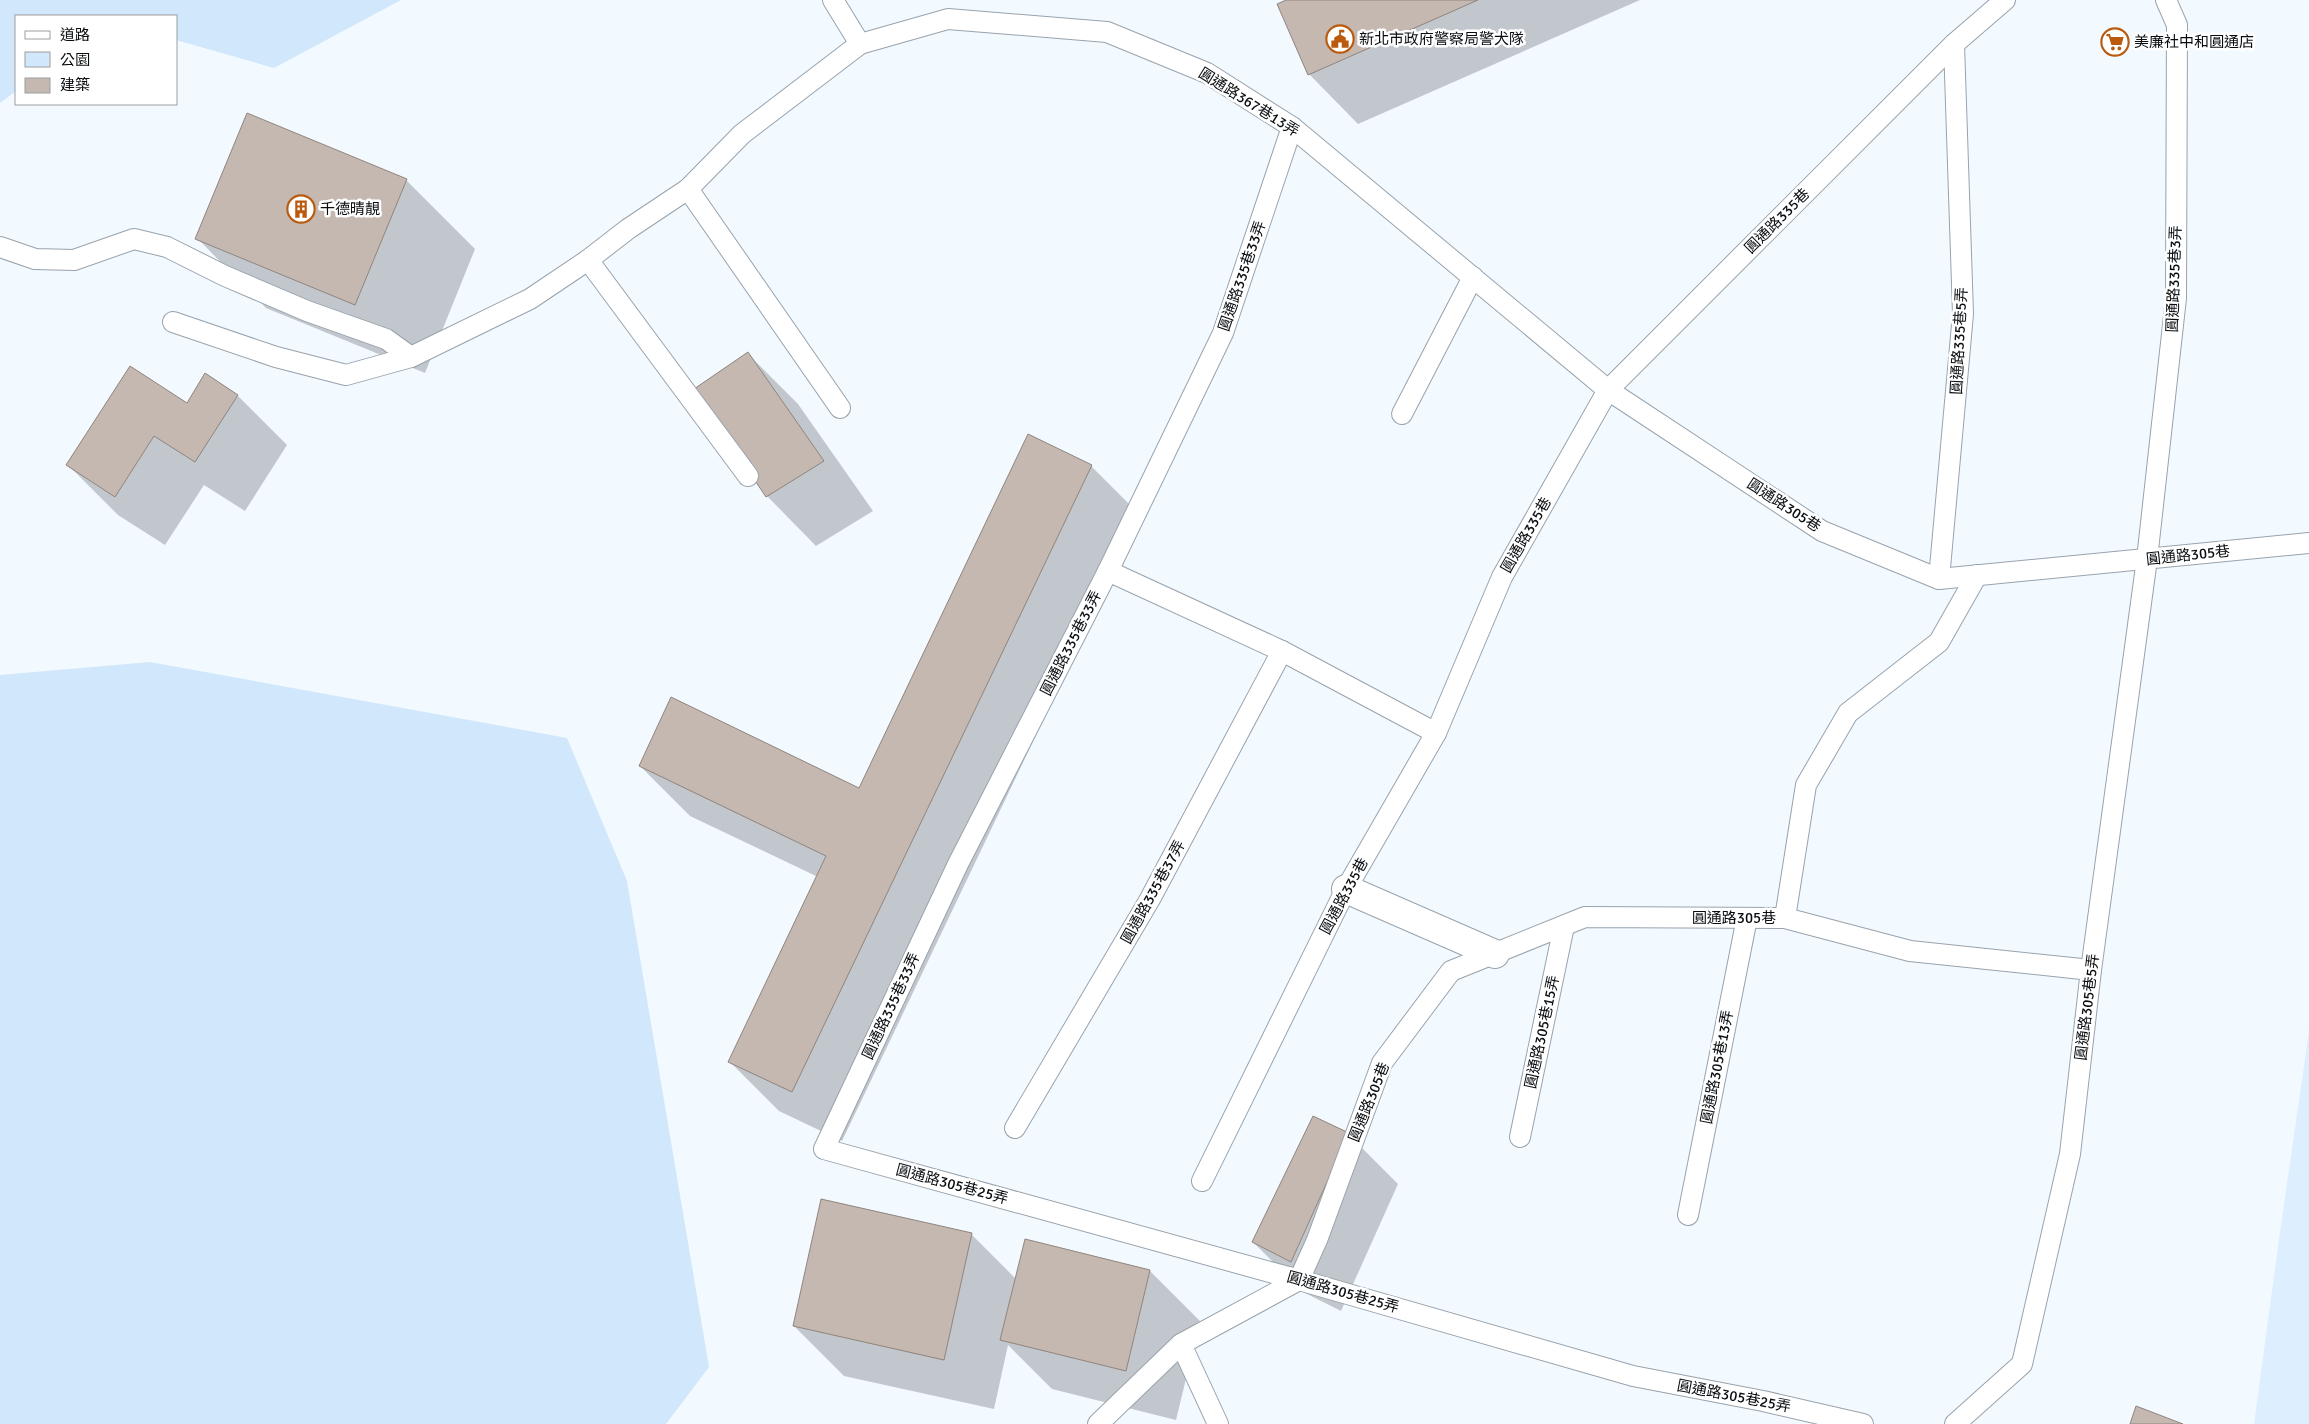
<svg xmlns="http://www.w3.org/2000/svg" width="2309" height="1424" viewBox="0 0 2309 1424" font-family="Signika,'Noto Sans TC',sans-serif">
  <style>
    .built { fill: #ddeffe }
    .green { fill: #d1e7fb }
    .shadow { fill: #0003 }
    .building { fill: #c4b8b1; stroke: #90847d }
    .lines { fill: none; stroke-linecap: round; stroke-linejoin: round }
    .service-casing { stroke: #99a3ac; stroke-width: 22 }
    .minor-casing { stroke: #99a3ac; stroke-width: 30 }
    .service { stroke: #fff; stroke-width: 20 }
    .minor { stroke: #fff; stroke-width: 28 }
    .labels { text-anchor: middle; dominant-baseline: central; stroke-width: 5; stroke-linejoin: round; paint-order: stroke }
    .poi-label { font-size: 15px; fill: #0a0d10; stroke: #fff; text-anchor: start }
    .street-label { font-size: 15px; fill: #0a0d10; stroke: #fff }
  </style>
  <rect width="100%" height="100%" fill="#f2f9ff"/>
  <path class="built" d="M2309,1031V1424H2254L2279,1239Z"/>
  <g class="green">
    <path d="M0,0H401L274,68L176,40V16H16V91L0,103Z"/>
    <path d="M150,662L567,738L627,881L709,1367L666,1424H0V675Z"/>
  </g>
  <g class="shadow">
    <path d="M1289,0H1640L1358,124L1309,74Z"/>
    <path d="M406,180L475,249L425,373L266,308L197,238Z"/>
    <path d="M748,354L798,404L873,511L816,546L767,496Z"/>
    <path d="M238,396L287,445L245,511L204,485L165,545L118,515L68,465Z"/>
    <path d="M1091,466L1141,516L842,1141L779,1111L729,1061L818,877L690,816L640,766L860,790Z"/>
    <path d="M1348,1134L1398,1184L1341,1311L1303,1292L1253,1242Z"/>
    <path d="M971,1234L1016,1279L1026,1241L1150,1271L1200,1321L1176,1420L1052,1389L1008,1345L994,1409L844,1376L794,1326Z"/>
  </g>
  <g class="building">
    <path d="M1286,0H1478L1308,75L1277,4Z"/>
    <path d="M247,113L407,179L355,305L195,239Z"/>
    <path d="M748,352L824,461L766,497L694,389Z"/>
    <path d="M130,366L187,403L205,373L238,395L195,462L154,436L115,497L66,465Z"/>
    <path d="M1028,434L1092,465L792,1092L728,1062L826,856L639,766L671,697L859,788Z"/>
    <path d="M1313,1116L1349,1133L1291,1262L1252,1242Z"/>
    <path d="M821,1199L972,1233L944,1360L793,1326Z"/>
    <path d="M1025,1239L1150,1270L1126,1371L1000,1340Z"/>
    <path d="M2136,1406L2183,1424H2130Z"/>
  </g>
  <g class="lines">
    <g class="service-casing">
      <g id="service">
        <path d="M833,0L860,44"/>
        <path d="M1292,127L1223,333L1108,571L958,864L824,1149L1299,1280L1633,1376L1763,1401L1863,1424"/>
        <path d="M688,189L840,408"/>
        <path d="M0,247L35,259L74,260L134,239L167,247L225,276L307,311L386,339L411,357"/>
        <path d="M588,260L748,476"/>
        <path d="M173,322L276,357L346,375L411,357L530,299L588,260L628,229L688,189L742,134L860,44L948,19L1107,32L1207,73L1292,127L1608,390L1822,531L1939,579L2309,543"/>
        <path d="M1402,414L1473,277"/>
        <path d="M1108,571L1282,651L1436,733"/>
        <path d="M1939,579L1963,314L1954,44"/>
        <path d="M1785,918L1806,785L1848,713L1939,642L1977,575"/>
        <path d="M1015,1128L1150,899L1282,651"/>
        <path d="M1520,1137L1564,926"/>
        <path d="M1202,1181L1346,889L1436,733L1502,577L1608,390L1954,44L2005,0"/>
        <path d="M1688,1215L1747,918"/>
        <path d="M1181,1344L1218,1424"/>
        <path d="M1098,1424L1181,1344L1299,1280L1317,1240L1382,1063L1451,971L1585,917L1785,918L1910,951L2091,970"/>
        <path d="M1955,1424L2022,1364L2070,1154L2091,970L2147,559L2176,298L2177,25L2166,0"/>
      </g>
    </g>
    <g class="minor-casing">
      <path id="minor" d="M1346,889L1495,954"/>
    </g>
    <use href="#service" class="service"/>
    <use href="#minor" class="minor"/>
  </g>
  <defs>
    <g id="civic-ring" transform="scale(1.4375)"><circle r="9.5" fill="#fff" stroke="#b95a0f" stroke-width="1.5"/><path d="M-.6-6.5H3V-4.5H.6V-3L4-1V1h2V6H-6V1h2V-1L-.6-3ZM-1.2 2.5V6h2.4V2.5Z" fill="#b95a0f"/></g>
    <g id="supermarket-ring" transform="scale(1.4375)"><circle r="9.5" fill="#fff" stroke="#b95a0f" stroke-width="1.5"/><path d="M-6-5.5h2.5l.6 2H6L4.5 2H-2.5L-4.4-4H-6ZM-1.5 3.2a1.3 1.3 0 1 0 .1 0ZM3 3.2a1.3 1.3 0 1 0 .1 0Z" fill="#b95a0f"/></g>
    <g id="building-ring" transform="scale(1.4375)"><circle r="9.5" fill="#fff" stroke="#b95a0f" stroke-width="1.5"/><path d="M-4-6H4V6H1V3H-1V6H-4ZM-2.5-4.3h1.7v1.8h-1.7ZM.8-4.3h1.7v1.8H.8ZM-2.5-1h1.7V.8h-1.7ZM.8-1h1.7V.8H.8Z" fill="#b95a0f"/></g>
  </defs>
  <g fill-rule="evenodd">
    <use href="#civic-ring" x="1340" y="39"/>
    <use href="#supermarket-ring" x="2115" y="42"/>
    <use href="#building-ring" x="301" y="209"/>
  </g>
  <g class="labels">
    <g class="poi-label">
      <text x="1359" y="39">新北市政府警察局警犬隊</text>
      <text x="2134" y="42">美廉社中和圓通店</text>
      <text x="320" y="209">千德晴靚</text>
    </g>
    <g class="street-label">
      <text transform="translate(1249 102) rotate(32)">圓通路367巷13弄</text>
      <text transform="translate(1777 221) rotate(-45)">圓通路335巷</text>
      <text transform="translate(1242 276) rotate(-71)">圓通路335巷33弄</text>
      <text transform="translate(2174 279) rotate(-88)">圓通路335巷3弄</text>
      <text transform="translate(1959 341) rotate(-87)">圓通路335巷5弄</text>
      <text transform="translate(1784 505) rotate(33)">圓通路305巷</text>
      <text transform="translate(1526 535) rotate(-60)">圓通路335巷</text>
      <text transform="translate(2188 555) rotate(-6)">圓通路305巷</text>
      <text transform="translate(1071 643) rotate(-63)">圓通路335巷33弄</text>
      <text transform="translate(1153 892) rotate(-61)">圓通路335巷37弄</text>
      <text transform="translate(1344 896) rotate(-62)">圓通路335巷</text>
      <text x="1734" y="918">圓通路305巷</text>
      <text transform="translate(891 1006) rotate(-65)">圓通路335巷33弄</text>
      <text transform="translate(2087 1007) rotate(-83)">圓通路305巷5弄</text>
      <text transform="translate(1542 1032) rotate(-78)">圓通路305巷15弄</text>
      <text transform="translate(1717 1067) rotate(-79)">圓通路305巷13弄</text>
      <text transform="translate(1369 1102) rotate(-68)">圓通路305巷</text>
      <text transform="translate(952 1184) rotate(15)">圓通路305巷25弄</text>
      <text transform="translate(1343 1292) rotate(16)">圓通路305巷25弄</text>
      <text transform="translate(1734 1396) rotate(11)">圓通路305巷25弄</text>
    </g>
  </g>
  <rect x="15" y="15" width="162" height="90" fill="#ffffff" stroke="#9d9e9f"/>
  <rect x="25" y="31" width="25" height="8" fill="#ffffff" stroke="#9d9e9f"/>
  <text x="60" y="40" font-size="15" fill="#0a0d10">道路</text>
  <rect x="25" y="52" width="25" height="15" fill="#d1e7fb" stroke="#9d9e9f"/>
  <text x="60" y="65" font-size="15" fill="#0a0d10">公園</text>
  <rect x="25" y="78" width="25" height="15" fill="#c4b8b1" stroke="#9d9e9f"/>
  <text x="60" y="90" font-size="15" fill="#0a0d10">建築</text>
</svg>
